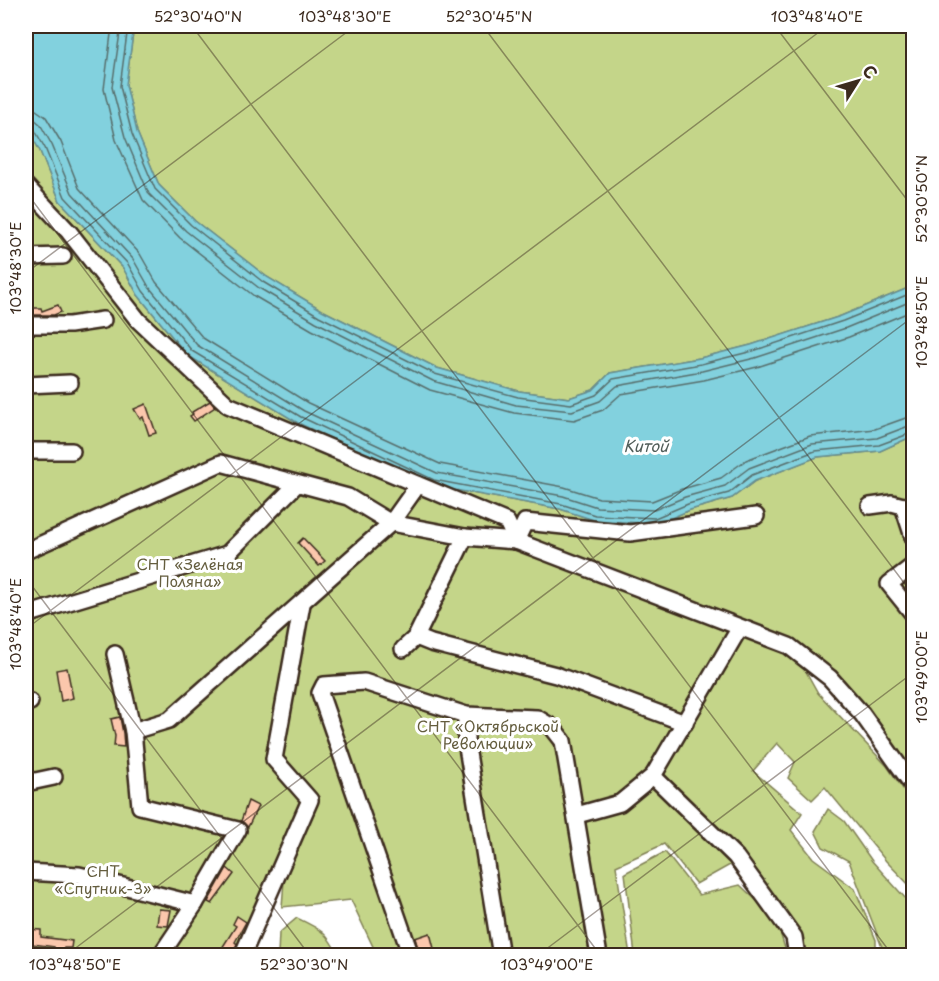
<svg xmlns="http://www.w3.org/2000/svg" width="939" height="981" viewBox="0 0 939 981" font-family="'Playpen Sans',sans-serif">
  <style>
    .green { fill: #c4d589; stroke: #808054; stroke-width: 1.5 }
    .water { fill: #82d1de; stroke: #668e91; stroke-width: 1.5 }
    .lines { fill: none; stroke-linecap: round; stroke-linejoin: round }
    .shore { stroke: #576d6b; stroke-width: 1.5 }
    .building { fill: #fbc7ac; stroke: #3b2a1e; stroke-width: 1.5 }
    .minor-casing { stroke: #3b2a1e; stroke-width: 20 }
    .minor { stroke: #fff; stroke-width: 15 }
    .ticks { fill: none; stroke: #3b2a1e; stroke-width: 1.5; stroke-opacity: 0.45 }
    .labels { text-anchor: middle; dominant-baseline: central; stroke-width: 6; stroke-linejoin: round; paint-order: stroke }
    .park-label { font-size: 15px; fill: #645d3e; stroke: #fff }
    .water-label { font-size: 16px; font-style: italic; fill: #505c58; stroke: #fff }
    .neatline { fill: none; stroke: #3b2a1e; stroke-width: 2 }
    .ticks-label { font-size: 15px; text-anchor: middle; fill: #3b2a1e }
  </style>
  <rect width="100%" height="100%" fill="#fff"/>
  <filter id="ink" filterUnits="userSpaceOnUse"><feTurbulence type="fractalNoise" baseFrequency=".0167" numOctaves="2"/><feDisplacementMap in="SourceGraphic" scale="12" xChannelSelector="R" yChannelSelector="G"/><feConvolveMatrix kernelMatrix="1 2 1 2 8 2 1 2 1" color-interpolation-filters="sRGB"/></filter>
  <g filter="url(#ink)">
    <g class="green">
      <path d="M134,26H913V286L841,316L751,345L700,358L610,373L593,390L569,398L519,391L437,368L322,310L267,277L195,221L159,185L137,132L126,85Z"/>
      <path d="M26,126L40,151L60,201L123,268L138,295L187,355L298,423L433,486L560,509L594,520L657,524L690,510L732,498L755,481L817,457L880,451L913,436V776L794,650L818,693L887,766L913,803V889L886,861L825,787L812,800L788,778L795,762L777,743L753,771L802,813L791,830L813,858L855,889L876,940V955H805L792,922L746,856L696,884L664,844L616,866L630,955H377L351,900L282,907L285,868L250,955H26Z"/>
      <path d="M828,809L844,821L872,861L906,899L913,902V955H885L849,861L823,847L815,831Z"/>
      <path d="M665,852L699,895L740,885L776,919L787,955H635L625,873Z"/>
      <path d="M297,918C320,929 327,932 338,955H278L279,933Z"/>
    </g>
    <path class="water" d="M26,26H134L126,85L137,132L159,185L195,221L267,277L322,310L437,368L519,391L569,398L593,390L610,373L700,358L751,345L841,316L913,286V436L880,451L817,457L755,481L732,498L690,510L657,524L594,520L560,509L433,486L298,423L187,355L138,295L123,268L60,201L40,151L26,126Z"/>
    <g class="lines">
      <g class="shore">
        <path d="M112,26L104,89L116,140L143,200L180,238L254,296L312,330L430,390L514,413L574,420L603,410L621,394L704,380L757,367L849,337L914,310"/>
        <path d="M121,26L112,87L125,137L149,194L186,231L259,288L316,322L433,381L516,405L572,411L600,401L617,386L702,371L755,358L846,328L914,300"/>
        <path d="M128,26L120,86L132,134L155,189L191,225L263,282L319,316L435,374L518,397L571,404L596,395L613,379L701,364L753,351L843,321L914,292"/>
        <path d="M26,108L36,110L46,117L61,142L79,188L140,254L156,282L203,338L308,403L440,464L564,487L599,498L652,501L682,489L721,478L746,460L810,436L875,429L914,415"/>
        <path d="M26,117L34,119L40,124L52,145L72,193L133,259L149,287L197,345L304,411L437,473L563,496L597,507L654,510L685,497L725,486L749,468L812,444L877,438L914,424"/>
        <path d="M26,124L33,127L45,148L65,197L128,264L143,291L192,351L301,417L434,480L561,504L595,515L655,518L688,504L729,493L752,475L815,451L879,445L914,432"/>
      </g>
    </g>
    <g class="building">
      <path d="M58,305L61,312L54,315H31L30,308H41L42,311Z"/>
      <path d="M210,401L215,407L194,421L190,416L193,414L192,412Z"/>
      <path d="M146,404L156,433L149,435L143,417L140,419L134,409Z"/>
      <path d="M303,538L325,561L319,566L298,543Z"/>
      <path d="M67,668L73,698L61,701L56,670Z"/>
      <path d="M120,717L123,733L124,747L114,746L115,736L111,719Z"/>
      <path d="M248,801L258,806L248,827L241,821Z"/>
      <path d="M227,868L234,874L212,904L208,902Z"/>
      <path d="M159,909L171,910L168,926L157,925Z"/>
      <path d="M237,916L246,922L235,942L237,944L232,954L222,948L236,926L233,924Z"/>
      <path d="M26,929L41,930V937L72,941L71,948H64L63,954L54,953V947L32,944V938L26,937Z"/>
      <path d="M430,933L436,956H420L415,938Z"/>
    </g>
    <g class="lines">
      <g class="minor-casing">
        <g id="minor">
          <path d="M26,186L69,232L138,320L228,405L507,522L516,541"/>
          <path d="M26,257L63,256"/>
          <path d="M26,325H70L103,320"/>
          <path d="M26,385L70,383"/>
          <path d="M26,451H72"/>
          <path d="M914,505L903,506L914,540"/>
          <path d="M870,506L892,503L903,506"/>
          <path d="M516,541L525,522L630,533L756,516"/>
          <path d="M26,551L221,463L348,497L391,523L465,537L516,541L789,646L830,678L862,714L914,787"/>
          <path d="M914,565L889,584L914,615"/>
          <path d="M26,615L227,554L297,484"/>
          <path d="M416,637L431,643L556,675L685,723"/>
          <path d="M403,649L416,637L465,537"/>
          <path d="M115,654L133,731L140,806L238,830L195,904L160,956"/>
          <path d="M26,703L30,702"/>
          <path d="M466,715V741L501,956"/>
          <path d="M133,731L169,720L391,523L418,485"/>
          <path d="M653,776L736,857L794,937L797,956"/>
          <path d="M26,783L54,777"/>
          <path d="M577,815L620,803L653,776L739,629"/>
          <path d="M26,872L79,875L195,904"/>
          <path d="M242,956L310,800L274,759L302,604"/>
          <path d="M411,956L320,693L324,685L364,682L466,715L537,718L552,727L563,741L599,956"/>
        </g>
      </g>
      <use href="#minor" class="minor"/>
    </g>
  </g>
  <path class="ticks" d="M192,26L893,956M483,26L914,596M775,26L914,209M26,192L601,956M26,273L355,26M26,578L310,956M26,629L827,26M65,956L914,316M537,956L914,672"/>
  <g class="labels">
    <g class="park-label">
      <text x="190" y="563">СНТ «Зелёная<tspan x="190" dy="17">Поляна»</tspan></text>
      <text x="488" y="725">СНТ «Октябрьской<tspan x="488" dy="17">Революции»</tspan></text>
      <text x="103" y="870">СНТ<tspan x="103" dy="17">«Спутник-3»</tspan></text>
    </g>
    <g class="water-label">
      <text x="646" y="445">Китой</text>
    </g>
  </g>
  <rect width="939" height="981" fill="none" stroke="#fff" stroke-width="66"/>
  <g transform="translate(858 81) rotate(53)" stroke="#ffffff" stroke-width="4.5" paint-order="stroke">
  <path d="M0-4.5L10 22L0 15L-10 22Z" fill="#3b2a1e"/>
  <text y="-9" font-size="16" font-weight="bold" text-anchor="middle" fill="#3b2a1e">С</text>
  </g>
  <rect x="33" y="33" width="873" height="915" class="neatline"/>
  <g class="ticks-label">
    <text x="198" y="22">52°30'40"N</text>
    <text x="345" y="22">103°48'30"E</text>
    <text x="489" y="22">52°30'45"N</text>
    <text x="817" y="22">103°48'40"E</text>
    <text transform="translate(922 199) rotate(-90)" y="5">52°30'50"N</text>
    <text transform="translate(16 268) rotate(-90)" y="5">103°48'30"E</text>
    <text transform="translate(922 322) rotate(-90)" y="5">103°48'50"E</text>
    <text transform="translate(16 624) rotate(-90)" y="5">103°48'40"E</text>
    <text transform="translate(922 677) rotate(-90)" y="5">103°49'00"E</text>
    <text x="75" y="970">103°48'50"E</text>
    <text x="304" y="970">52°30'30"N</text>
    <text x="547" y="970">103°49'00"E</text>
  </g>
</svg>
